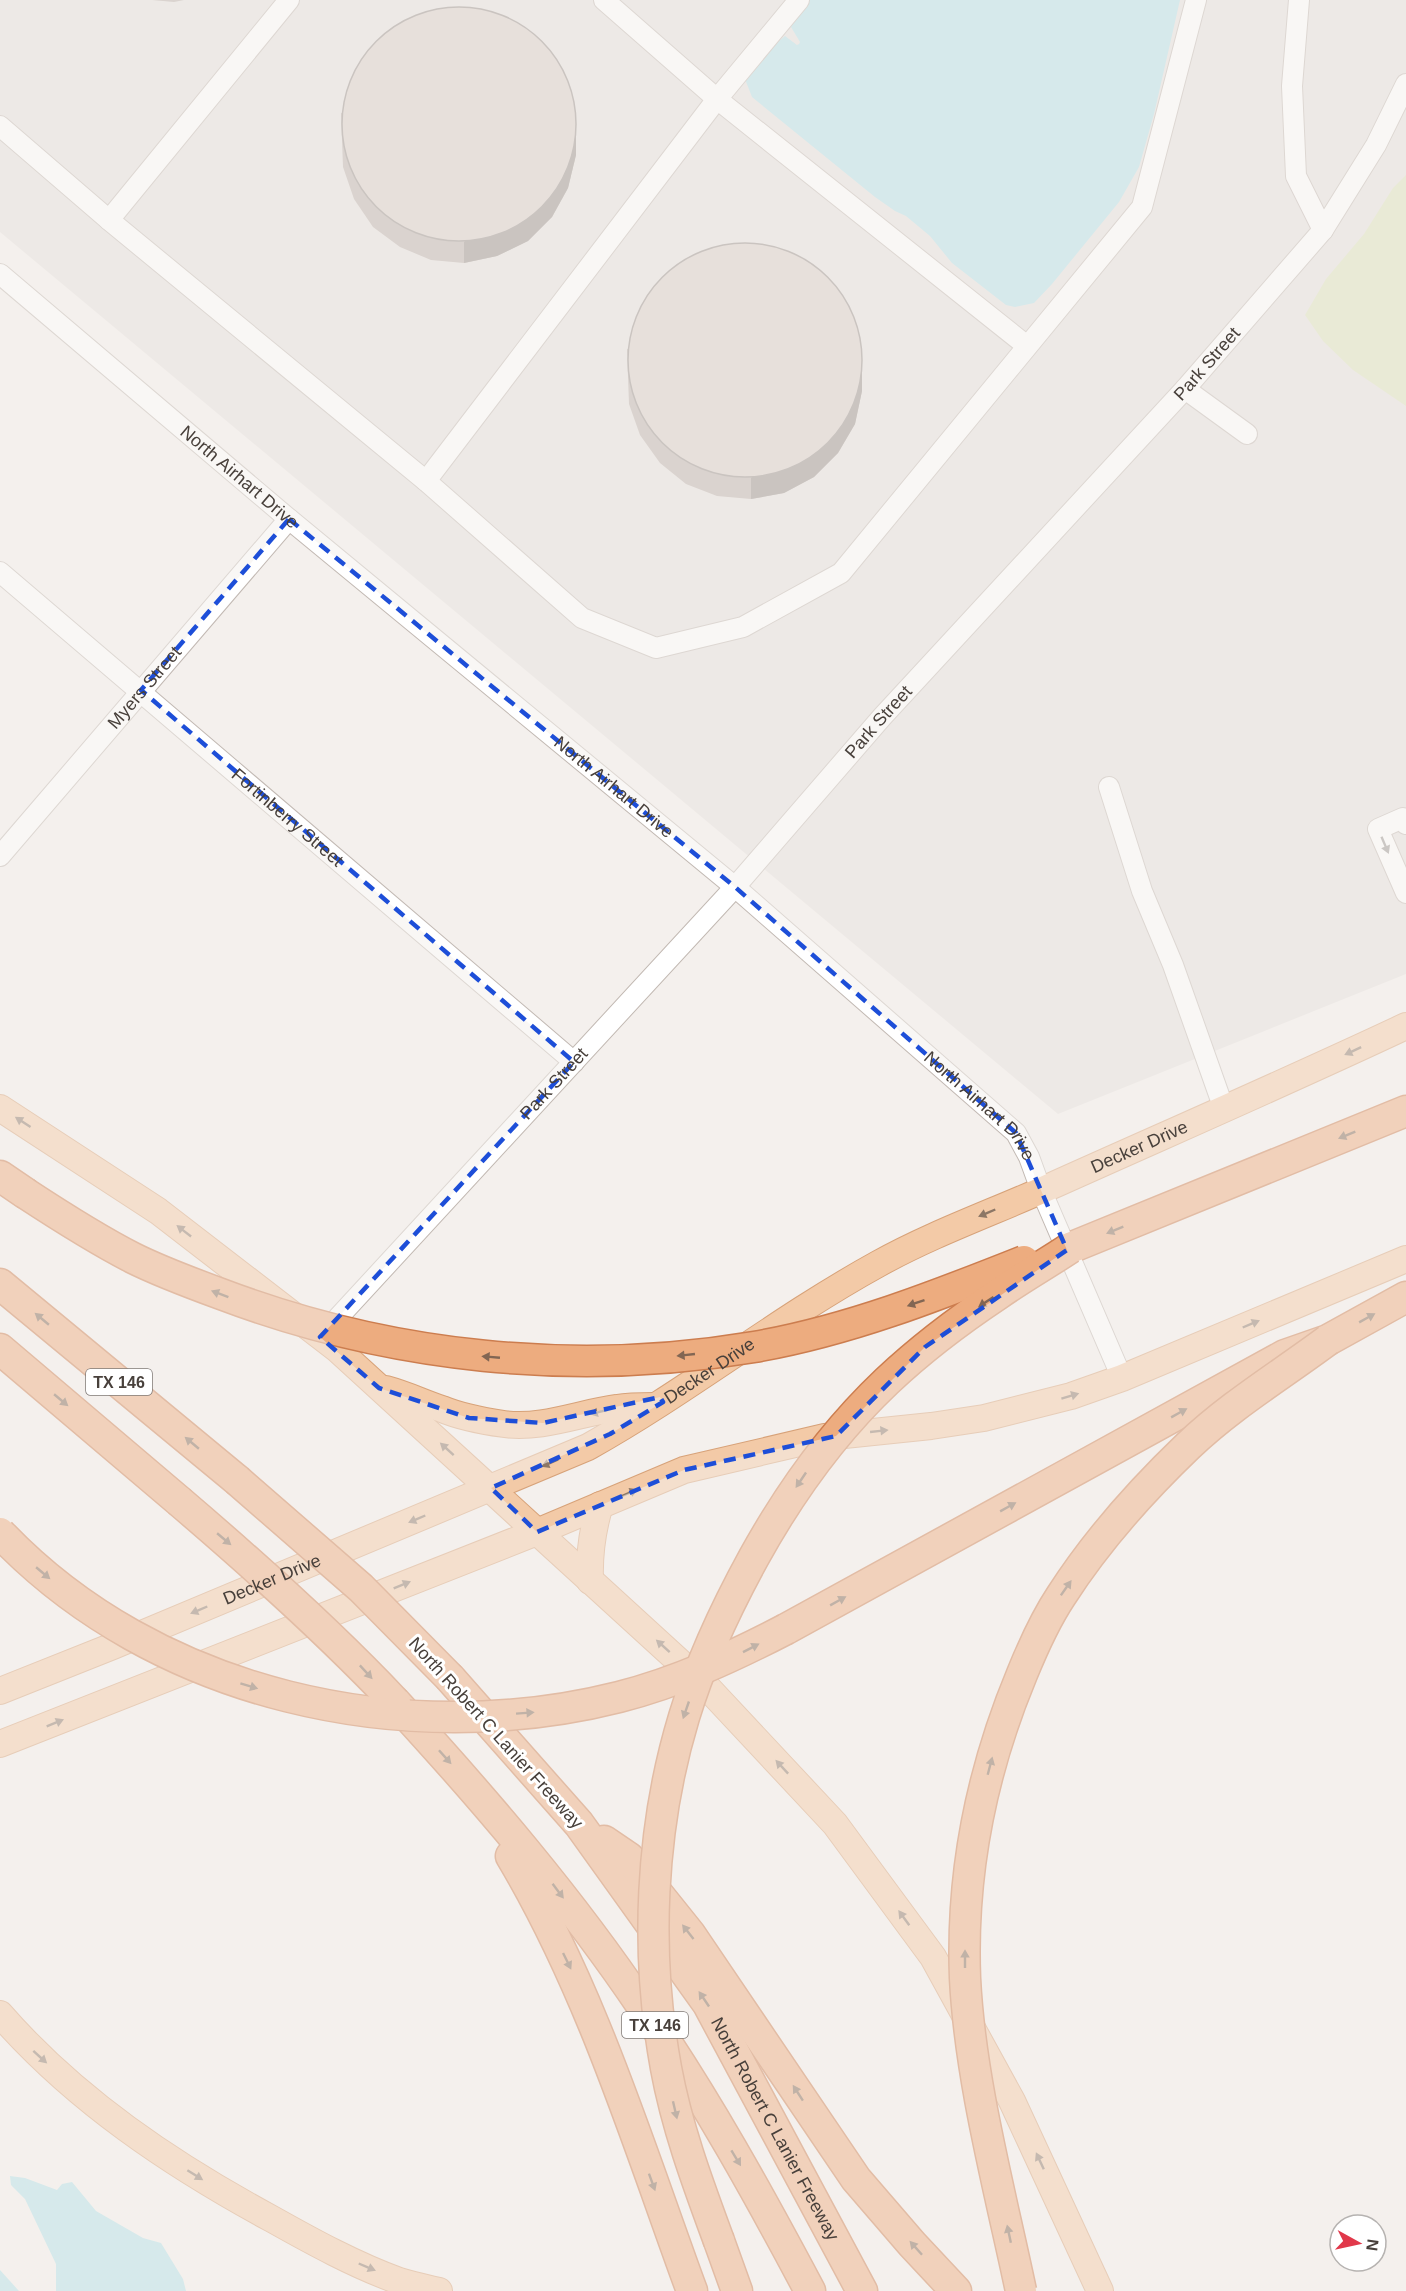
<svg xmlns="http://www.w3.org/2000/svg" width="1406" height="2291" viewBox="0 0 1406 2291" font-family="Arial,sans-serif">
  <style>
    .industrial { fill: #e5e0de }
    .green { fill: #dce3bb }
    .water { fill: #b1e1e9 }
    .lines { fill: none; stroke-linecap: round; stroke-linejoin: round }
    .minor-casing { stroke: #c2b9b3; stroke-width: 22 }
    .major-casing { stroke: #d7a279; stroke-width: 28 }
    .highway-casing { stroke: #cc7d4f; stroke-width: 33 }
    .minor { stroke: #fff; stroke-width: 20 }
    .major { stroke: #f3caa7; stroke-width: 26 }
    .highway { stroke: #edac7f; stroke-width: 30 }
    .highway-bridge-casing { stroke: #cc7d4f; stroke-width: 33; stroke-linecap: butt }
    .highway-bridge { stroke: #edac7f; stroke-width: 30 }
    .wall { fill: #baafaa }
    .shaded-wall { fill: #978f8b }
    .building { fill: #d8ccc6; stroke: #978f8b; stroke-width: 1.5 }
    .oneway { fill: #9a9693 }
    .oneway2 { fill: #8c7766 }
    .oneway3 { fill: #826653 }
    .marked { fill: none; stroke: #1d4ed8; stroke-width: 4.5; stroke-dasharray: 12 8; stroke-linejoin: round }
    .labels { text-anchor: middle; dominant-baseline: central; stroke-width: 6; stroke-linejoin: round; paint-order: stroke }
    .shield { fill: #fff; stroke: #7f7976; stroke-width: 1.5 }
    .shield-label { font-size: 16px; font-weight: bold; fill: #48403b }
    .street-label { font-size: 18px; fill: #48403b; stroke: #fff }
  </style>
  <rect width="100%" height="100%" fill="#f4f0ed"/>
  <path class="industrial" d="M0,0H1406V974L1058,1114L0,232Z"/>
  <path class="green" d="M1406,175V406L1353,370L1323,341L1305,315L1326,279L1364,234L1393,188Z"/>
  <g class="water">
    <path d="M806,0H1180L1154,114L1139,167L1119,202L1052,284L1034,303L1015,307L1006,305L952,263L930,236L906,216L895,211L875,197L752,97L745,79L766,52L785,36L797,45L799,44L800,42L791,27L793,17Z"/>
    <path d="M10,2176L25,2178L57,2190L62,2184L72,2182L96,2211L143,2238L161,2243L183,2279L186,2291H56V2264L25,2199L11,2185Z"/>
    <path d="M0,2270L19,2291H0Z"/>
  </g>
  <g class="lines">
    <g class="minor-casing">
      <g id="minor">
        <path d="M604,0L717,99L1027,346"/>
        <path d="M1299,0L1292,86L1296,176L1323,230"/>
        <path d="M0,126L109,220L426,481L582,618L656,648L743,627L841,573L1142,207L1196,0"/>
        <path d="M109,220L289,0"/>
        <path id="s1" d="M0,274L289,519L735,887L1016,1133L1029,1157L1041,1190L1122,1378"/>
        <path d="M1185,389L1247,434"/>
        <path d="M426,481L717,99L799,0"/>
        <path id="s2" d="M0,572L574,1062"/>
        <path d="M1109,787L1142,891L1173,965L1224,1109"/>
        <path d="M1406,824L1403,818L1378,829L1406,893"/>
        <path id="s3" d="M0,856L289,519"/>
        <path id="s4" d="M322,1335L735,887L882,717L1185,389L1323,230L1376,145L1406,84"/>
      </g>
    </g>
    <g class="major-casing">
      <g id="major">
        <path d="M0,1108L158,1211L337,1349L706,1686L835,1824L933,1957L1012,2101L1100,2291"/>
        <path d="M386,1389C408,1395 421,1402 442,1409C461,1417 483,1421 504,1424C543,1429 579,1413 617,1408C629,1406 642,1406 654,1406"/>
        <path d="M590,1581C589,1554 592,1531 600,1505"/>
        <path id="s5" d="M0,1691L113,1646L588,1447C688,1391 778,1319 878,1264C932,1234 991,1213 1047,1188C1167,1134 1287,1082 1406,1026"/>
        <path d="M0,1744L537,1532L684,1470L825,1437L931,1426L984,1418L1071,1396L1122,1378L1406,1259"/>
        <path d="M0,2014C75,2100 172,2165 272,2219C313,2242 355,2265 399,2281C412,2285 426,2288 439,2291"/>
      </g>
    </g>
    <g class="highway-casing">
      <g id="highway">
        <path d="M0,1176L25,1193"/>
        <path d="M1070,1248L1406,1111"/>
        <path d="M0,1284L237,1480"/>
        <path d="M0,1349L179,1501"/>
        <path d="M786,1629L1285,1355L1328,1340L1406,1297"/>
        <path id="s6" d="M450,1678L579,1824L708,2004L862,2291"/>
        <path d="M395,1702C484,1799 570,1899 644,2009C706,2099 759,2195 810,2291"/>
        <path d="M604,1841L629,1858L690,1934L856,2179L912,2244L956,2291"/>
        <path d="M511,1856C592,1992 638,2144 692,2291"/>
        <path d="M719,2241L737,2291"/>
      </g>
    </g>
    <use href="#minor" class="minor"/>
    <use href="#major" class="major"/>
    <use href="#highway" class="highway"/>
    <g class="highway-bridge-casing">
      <g id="highway-bridge">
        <path d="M25,1193C60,1216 96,1239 133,1258C161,1272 191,1283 221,1294C390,1358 575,1377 754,1347C847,1331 936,1296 1024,1261"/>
        <path d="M237,1480L361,1588L450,1678"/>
        <path d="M179,1501C254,1565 327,1630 395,1702"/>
        <path d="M0,1533C155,1696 405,1751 619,1697C678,1682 732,1657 786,1629"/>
        <path d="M719,2241C698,2184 677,2128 666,2068C645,1953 650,1829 684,1717C701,1661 726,1608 754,1557C790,1492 833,1432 887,1381C921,1349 958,1321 997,1295C1021,1278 1046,1264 1070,1248"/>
        <path d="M1021,2291C1000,2191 970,2080 965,1978C961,1874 982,1770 1022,1674C1033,1647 1045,1620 1061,1596C1097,1540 1141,1491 1188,1446C1231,1405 1281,1375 1328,1340"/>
      </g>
    </g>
    <use href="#highway-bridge" class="highway-bridge"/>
  </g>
  <g class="wall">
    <path d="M152,0H184L174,2Z"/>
    <path d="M341,113L576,155L568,188L552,217L528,241L497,256L464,263L431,260L400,247L373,227L354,199L343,167Z"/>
    <path d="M627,349L862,391L855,424L838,453L814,477L784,493L751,499L717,496L686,484L660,463L640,435L629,404Z"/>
  </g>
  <g class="shaded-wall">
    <path d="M576,134V155L568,188L552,217L528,241L497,256L464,263V242Z"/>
    <path d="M862,370V391L855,424L838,453L814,477L784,493L751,499V478Z"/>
  </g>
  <g class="building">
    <circle cx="459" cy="124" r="117"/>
    <circle cx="745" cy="360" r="117"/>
  </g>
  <defs><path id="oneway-solid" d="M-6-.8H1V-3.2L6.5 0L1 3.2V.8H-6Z" transform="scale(1.5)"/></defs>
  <use class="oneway" href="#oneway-solid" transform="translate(1385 845) rotate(67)"/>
  <g class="oneway2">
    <use href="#oneway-solid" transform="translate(1353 1051) rotate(155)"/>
    <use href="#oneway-solid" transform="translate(23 1122) rotate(-147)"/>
    <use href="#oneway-solid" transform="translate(987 1213) rotate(157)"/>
    <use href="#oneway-solid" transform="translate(184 1231) rotate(-142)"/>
    <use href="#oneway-solid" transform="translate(1251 1324) rotate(-23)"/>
    <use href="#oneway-solid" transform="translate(1070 1396) rotate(-17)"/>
    <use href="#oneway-solid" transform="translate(599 1412) rotate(166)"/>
    <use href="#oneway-solid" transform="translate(879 1431) rotate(-6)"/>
    <use href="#oneway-solid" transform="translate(447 1449) rotate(-138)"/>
    <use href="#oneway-solid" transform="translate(550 1463) rotate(157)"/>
    <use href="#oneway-solid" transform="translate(629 1493) rotate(-23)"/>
    <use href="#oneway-solid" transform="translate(417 1519) rotate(157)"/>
    <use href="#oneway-solid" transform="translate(402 1585) rotate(-22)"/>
    <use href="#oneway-solid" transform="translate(199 1610) rotate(157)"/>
    <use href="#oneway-solid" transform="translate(663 1646) rotate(-138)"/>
    <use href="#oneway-solid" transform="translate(55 1723) rotate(-22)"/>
    <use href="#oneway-solid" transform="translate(782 1767) rotate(-133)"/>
    <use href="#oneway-solid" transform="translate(904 1918) rotate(-126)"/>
    <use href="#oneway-solid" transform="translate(40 2057) rotate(42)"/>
    <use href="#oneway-solid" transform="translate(1040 2161) rotate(-115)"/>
    <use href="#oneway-solid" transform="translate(195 2175) rotate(32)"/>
    <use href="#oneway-solid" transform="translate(367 2267) rotate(23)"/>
  </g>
  <g class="oneway3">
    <use href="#oneway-solid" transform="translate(1347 1135) rotate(158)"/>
    <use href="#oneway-solid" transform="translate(1115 1230) rotate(158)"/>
    <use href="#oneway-solid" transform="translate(220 1294) rotate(-159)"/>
    <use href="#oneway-solid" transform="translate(986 1302) rotate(146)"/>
    <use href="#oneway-solid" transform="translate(916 1303) rotate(161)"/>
    <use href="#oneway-solid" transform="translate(1367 1318) rotate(-29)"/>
    <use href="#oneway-solid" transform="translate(42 1319) rotate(-140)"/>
    <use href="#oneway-solid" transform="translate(686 1355) rotate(174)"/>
    <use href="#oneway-solid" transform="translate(491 1357) rotate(-175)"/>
    <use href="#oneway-solid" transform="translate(61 1400) rotate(40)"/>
    <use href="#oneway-solid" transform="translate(1179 1413) rotate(-29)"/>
    <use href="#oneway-solid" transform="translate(192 1443) rotate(-140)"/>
    <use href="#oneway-solid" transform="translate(801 1480) rotate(124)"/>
    <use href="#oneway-solid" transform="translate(1008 1507) rotate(-29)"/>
    <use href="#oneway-solid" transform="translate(224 1539) rotate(40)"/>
    <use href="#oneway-solid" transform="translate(43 1573) rotate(40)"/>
    <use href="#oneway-solid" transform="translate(1066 1588) rotate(-55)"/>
    <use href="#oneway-solid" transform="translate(838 1601) rotate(-29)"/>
    <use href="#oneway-solid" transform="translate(751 1648) rotate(-27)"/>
    <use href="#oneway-solid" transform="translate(366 1672) rotate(47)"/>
    <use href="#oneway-solid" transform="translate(249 1686) rotate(17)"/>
    <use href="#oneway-solid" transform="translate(686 1710) rotate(109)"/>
    <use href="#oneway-solid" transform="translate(525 1713) rotate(-4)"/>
    <use href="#oneway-solid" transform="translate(445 1757) rotate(48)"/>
    <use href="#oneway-solid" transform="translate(990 1766) rotate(-75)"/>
    <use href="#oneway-solid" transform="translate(558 1891) rotate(53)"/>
    <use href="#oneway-solid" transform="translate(688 1932) rotate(-128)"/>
    <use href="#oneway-solid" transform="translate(965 1959) rotate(-90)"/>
    <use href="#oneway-solid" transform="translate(567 1961) rotate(64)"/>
    <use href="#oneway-solid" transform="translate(704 1999) rotate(-124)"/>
    <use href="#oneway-solid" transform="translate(798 2093) rotate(-123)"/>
    <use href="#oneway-solid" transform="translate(675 2110) rotate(77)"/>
    <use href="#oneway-solid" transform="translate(736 2158) rotate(59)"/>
    <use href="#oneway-solid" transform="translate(652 2182) rotate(70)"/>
    <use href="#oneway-solid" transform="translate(1009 2234) rotate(-102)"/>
    <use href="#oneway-solid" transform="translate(916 2248) rotate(-132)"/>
  </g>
  <path d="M0 0H1406V2291H0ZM289,519L735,887L1016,1133L1067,1250L925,1347L836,1436L684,1470L537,1532L491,1488L610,1434L663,1402L660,1397L543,1423L469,1418L379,1388L320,1337L574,1062L141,690Z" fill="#f4f0ed" fill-opacity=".55" fill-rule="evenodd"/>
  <path class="marked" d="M289,519L735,887L1016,1133L1067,1250L925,1347L836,1436L684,1470L537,1532L491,1488L610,1434L663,1402L660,1397L543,1423L469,1418L379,1388L320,1337L574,1062L141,690Z"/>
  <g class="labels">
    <g class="shield">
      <rect x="86" y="1369" width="66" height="26" rx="4.5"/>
      <rect x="622" y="2012" width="66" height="26" rx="4.5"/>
    </g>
    <g class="shield-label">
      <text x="119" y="1382">TX 146</text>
      <text x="655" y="2025">TX 146</text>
    </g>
    <g class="street-label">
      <text stroke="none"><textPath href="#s4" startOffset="1314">Park Street</textPath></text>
      <text stroke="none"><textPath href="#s1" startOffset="314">North Airhart Drive</textPath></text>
      <text stroke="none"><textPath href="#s3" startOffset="222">Myers Street</textPath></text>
      <text stroke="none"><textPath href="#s4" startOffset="828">Park Street</textPath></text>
      <text stroke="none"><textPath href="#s1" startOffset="800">North Airhart Drive</textPath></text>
      <text stroke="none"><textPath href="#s2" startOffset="378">Fortinberry Street</textPath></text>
      <text stroke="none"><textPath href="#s4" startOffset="342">Park Street</textPath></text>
      <text stroke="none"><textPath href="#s1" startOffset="1286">North Airhart Drive</textPath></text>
      <text stroke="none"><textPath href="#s5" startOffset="1266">Decker Drive</textPath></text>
      <text stroke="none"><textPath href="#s5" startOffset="780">Decker Drive</textPath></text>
      <text stroke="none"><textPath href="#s5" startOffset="294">Decker Drive</textPath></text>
      <text transform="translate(496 1733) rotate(48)">North Robert C Lanier Freeway</text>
      <text stroke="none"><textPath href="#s6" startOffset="558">North Robert C Lanier Freeway</textPath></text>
    </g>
  </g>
  <g transform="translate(1358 2243) rotate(98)"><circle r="28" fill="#ffffff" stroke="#b6b3b1" stroke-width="1.5"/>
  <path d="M0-4.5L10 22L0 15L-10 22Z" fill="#e1384a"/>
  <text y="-9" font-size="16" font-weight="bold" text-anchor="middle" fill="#48403b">N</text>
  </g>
</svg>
